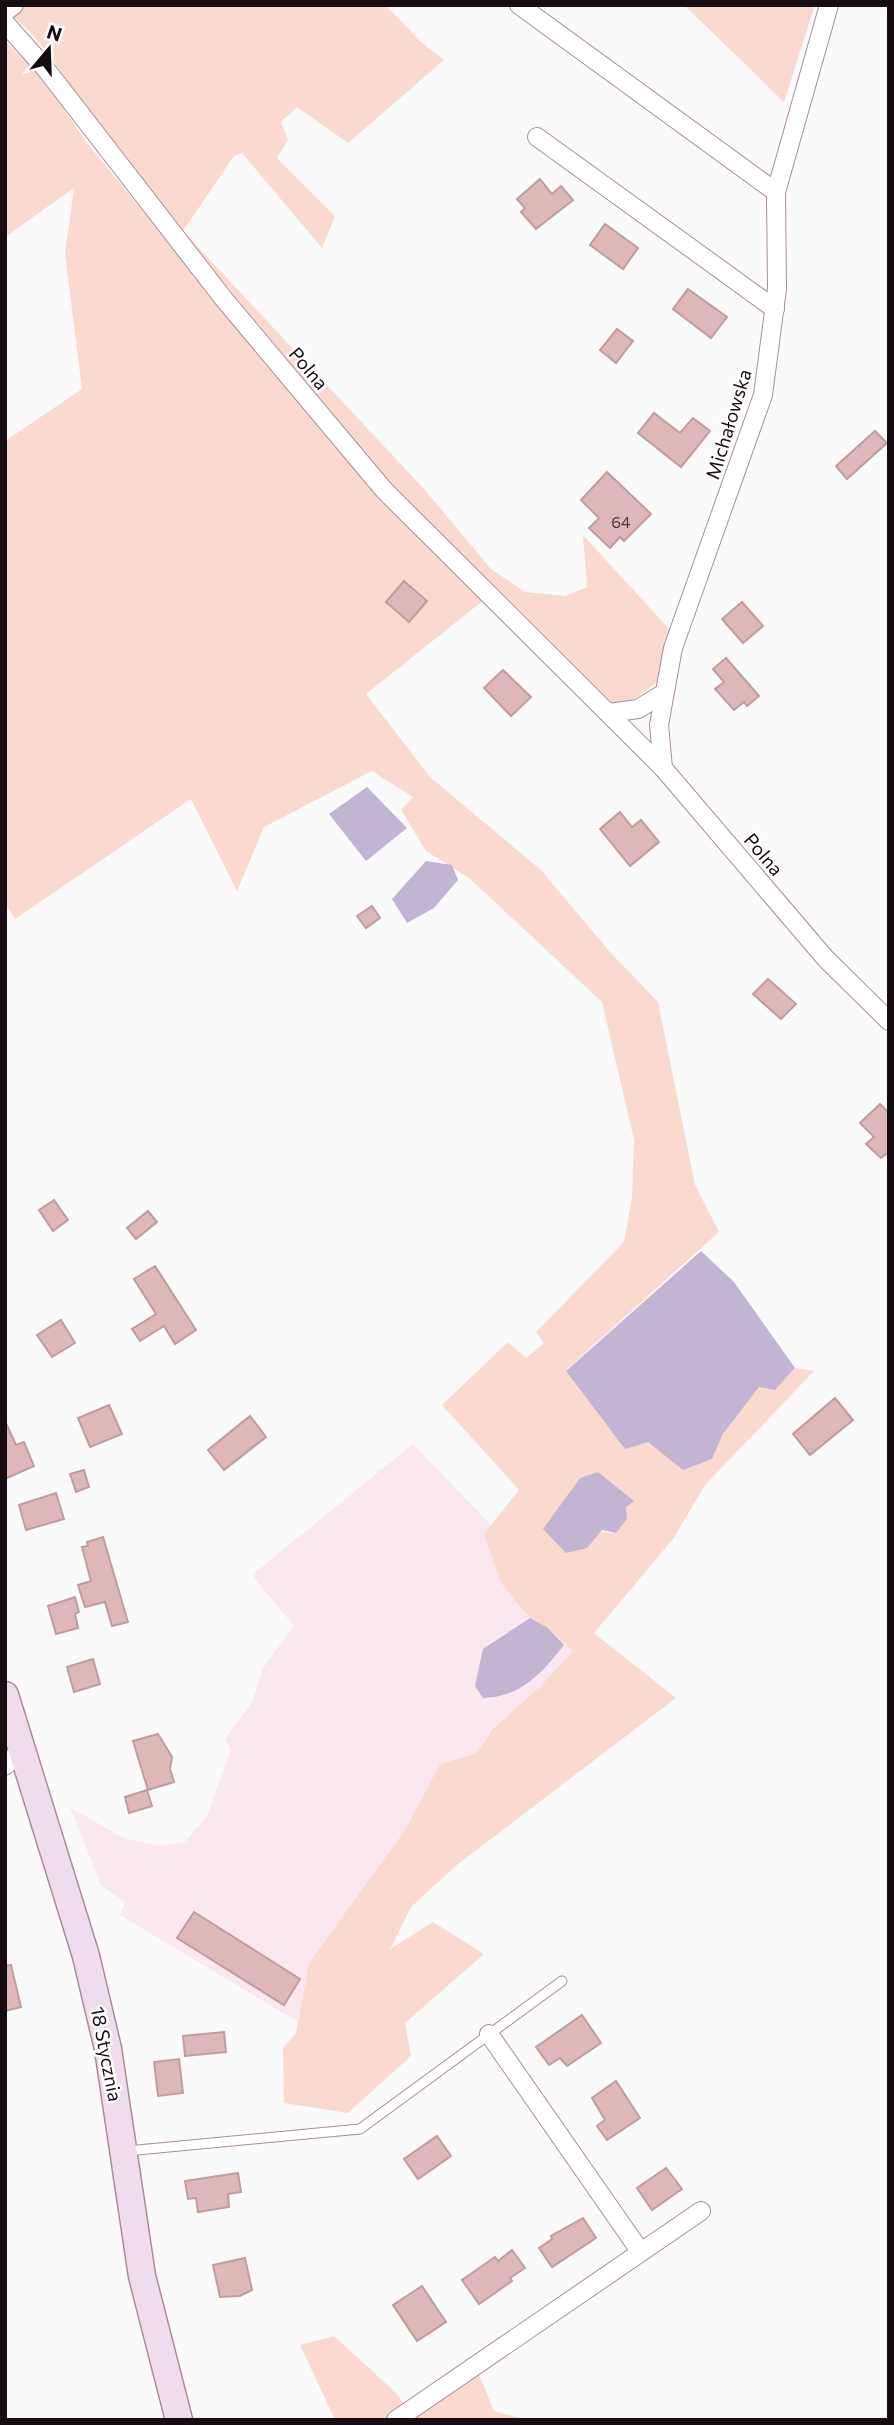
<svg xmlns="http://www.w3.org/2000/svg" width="894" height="2425" viewBox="0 0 894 2425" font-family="Commissioner,sans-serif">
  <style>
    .built { fill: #fae7ef }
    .green { fill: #fadacf; fill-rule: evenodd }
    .water { fill: #c1b5d3 }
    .building { fill: #deb8b9; stroke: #c19c9d; stroke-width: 2 }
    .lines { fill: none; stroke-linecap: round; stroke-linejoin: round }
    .lane-casing { stroke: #ac8b98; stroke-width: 11 }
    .street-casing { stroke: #ac8b98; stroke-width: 20 }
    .secondary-casing { stroke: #ac8b98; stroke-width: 29 }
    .lane { stroke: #fff; stroke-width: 9 }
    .street { stroke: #fff; stroke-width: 18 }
    .secondary { stroke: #efddee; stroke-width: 26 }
    .labels { text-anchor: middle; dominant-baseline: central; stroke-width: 5; stroke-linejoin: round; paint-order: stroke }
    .number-label { font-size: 16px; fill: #49373b }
    .street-label { font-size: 19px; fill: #170c11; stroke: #fff }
  </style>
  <rect width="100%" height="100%" fill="#fafafa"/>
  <path class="built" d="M413,1444L491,1525L484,1534L530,1618L548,1628L574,1650L541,1687L493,1727L477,1753L440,1764L405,1830L309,1963L298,2022L120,1915L125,1902L101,1885L70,1807L125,1839L162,1846L185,1842L207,1816L231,1749L225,1739L252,1702L263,1668L294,1626L252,1575Z"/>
  <g class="green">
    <path d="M21,5H385L421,42L444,60L348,143L297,107L281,122L288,140L277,158L335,216L322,248L242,153L234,156L183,231L424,489L491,569L525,592L565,596L587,587L583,535L670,630L659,681L630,702L608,703L392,485L99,132L52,58L30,32L9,13Z"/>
    <path d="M684,5H815L784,102Z"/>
    <path d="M5,41L42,77L87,143L376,495L484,600L366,694L430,777L541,870L609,951L658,1002L695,1185L719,1232L566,1370L648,1441L712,1459L723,1434L759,1387L775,1390L795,1368L814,1371L705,1485L673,1539L594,1633L676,1698L458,1864L411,1907L390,1949L433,1922L484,1954L405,2023L411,2056L348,2113L284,2103L283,2048L296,2033L309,1963L405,1830L440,1764L477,1753L493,1728L540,1687L573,1651L548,1628L530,1618L501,1583L484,1534L519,1490L442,1405L508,1342L526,1358L544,1343L536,1332L624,1242L632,1197L634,1140L602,1002L469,878L426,851L401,810L413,797L372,771L264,827L237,891L191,799L15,919L5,903V441L82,389L65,254L74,188L5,237ZM580,1478L616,1533L544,1529Z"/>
    <path d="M334,2336L396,2393L413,2416L478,2372L494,2411L528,2420H335L300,2345Z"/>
  </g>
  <g class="water">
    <path d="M367,787L407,828L366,861L329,814Z"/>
    <path d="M426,861L452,865L458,880L434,908L407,923L392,899Z"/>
    <path d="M701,1251L734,1282L795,1368L775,1390L759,1387L723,1434L712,1459L683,1470L648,1442L625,1449L566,1371Z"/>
    <path d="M598,1472L634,1501L626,1507L627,1519L616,1533L602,1530L587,1548L566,1553L543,1529L580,1478Z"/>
    <path d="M530,1618L548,1628L564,1645C542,1673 521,1697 483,1698L475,1686L483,1649Z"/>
  </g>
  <g class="building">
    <path d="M540,179L552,194L561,186L573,200L536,229L521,212L525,208L517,199Z"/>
    <path d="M605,224L638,248L623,269L590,245Z"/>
    <path d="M688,289L727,317L711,338L673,309Z"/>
    <path d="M617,329L633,341L616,363L600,350Z"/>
    <path d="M654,413L680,433L693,418L710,431L681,467L638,433Z"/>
    <path d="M875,431L887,443L847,479L836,466Z"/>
    <path d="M607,472L651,514L624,541L620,537L610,548L589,528L599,518L581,500Z"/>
    <path d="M404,581L427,601L409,622L386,602Z"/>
    <path d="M742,602L763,626L743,643L722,619Z"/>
    <path d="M726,658L759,696L747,706L744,702L734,710L715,689L724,682L713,669Z"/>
    <path d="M503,670L531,697L511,716L484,688Z"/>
    <path d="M620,812L632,827L641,820L659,842L630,866L600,829Z"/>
    <path d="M372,906L380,918L366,928L357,916Z"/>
    <path d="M768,979L796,1004L781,1019L753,994Z"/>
    <path d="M880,1104L889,1113V1152L881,1158L866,1144L874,1137L860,1123Z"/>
    <path d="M54,1200L68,1220L53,1231L39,1210Z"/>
    <path d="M148,1211L157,1222L136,1239L127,1228Z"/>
    <path d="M155,1266L196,1330L175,1344L164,1326L140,1341L132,1329L156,1314L134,1279Z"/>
    <path d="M61,1320L75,1343L52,1357L37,1335Z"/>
    <path d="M835,1398L853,1420L810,1455L793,1434Z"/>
    <path d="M109,1405L122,1434L90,1447L78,1418Z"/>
    <path d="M250,1416L266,1437L224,1470L208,1450Z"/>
    <path d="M5,1421L16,1445L24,1442L34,1466L5,1479Z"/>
    <path d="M84,1470L89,1487L76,1492L70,1474Z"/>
    <path d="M56,1493L64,1519L26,1530L19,1505Z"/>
    <path d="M103,1537L128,1622L112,1626L105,1602L85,1607L78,1585L91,1581L82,1547L88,1546L87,1542Z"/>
    <path d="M75,1597L79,1612L75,1614L78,1628L56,1634L48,1606Z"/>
    <path d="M93,1659L100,1684L74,1692L67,1667Z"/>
    <path d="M158,1734L172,1757L170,1769L174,1782L148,1790L133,1741Z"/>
    <path d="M147,1790L152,1806L129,1813L125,1797Z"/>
    <path d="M194,1912L300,1979L284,2005L177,1938Z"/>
    <path d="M11,1965L21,2007L5,2011V1966Z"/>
    <path d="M582,2015L601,2043L567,2066L560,2058L549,2065L536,2047Z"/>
    <path d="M224,2032L226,2052L185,2056L183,2036Z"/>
    <path d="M179,2059L183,2093L158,2096L154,2062Z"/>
    <path d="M616,2081L640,2118L607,2140L597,2126L605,2120L592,2098Z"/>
    <path d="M437,2136L451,2156L418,2179L404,2159Z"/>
    <path d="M666,2168L682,2189L652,2210L637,2188Z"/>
    <path d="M238,2173L241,2192L228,2194L229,2207L198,2212L196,2198L188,2199L185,2181Z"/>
    <path d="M583,2218L596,2238L552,2267L539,2248L552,2239L551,2236Z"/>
    <path d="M512,2250L525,2268L510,2278L512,2281L479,2304L462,2280L495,2257L498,2261Z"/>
    <path d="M245,2258L252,2290L240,2296L220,2297L213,2265Z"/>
    <path d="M422,2286L446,2322L417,2341L393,2305Z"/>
  </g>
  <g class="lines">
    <g class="lane-casing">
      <path id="lane" d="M127,2151L360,2129L562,1981"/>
    </g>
    <g class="street-casing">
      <g id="street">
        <path d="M519,5L776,192"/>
        <path d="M5,12L14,5"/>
        <path d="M5,23L45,68L223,298L384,490L663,768L826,959L889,1021"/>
        <path d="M537,137L775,309"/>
        <path d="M609,713L638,709L664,693"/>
        <path d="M663,768L659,725L673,648L763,395L777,289L776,192L829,5"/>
        <path d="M5,1766L22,1749"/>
        <path d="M489,2034L640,2251"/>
        <path d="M396,2420L701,2211"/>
      </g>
    </g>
    <g class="secondary-casing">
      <path id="secondary" d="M5,1695L86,1956L108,2049L142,2276L179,2420"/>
    </g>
    <use href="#lane" class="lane"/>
    <use href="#street" class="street"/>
    <use href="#secondary" class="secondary"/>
  </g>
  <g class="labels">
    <g class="number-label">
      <text x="621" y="521">64</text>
    </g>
    <g class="street-label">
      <text transform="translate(309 368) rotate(50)">Polna</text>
      <text transform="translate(728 424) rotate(-73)">Michałowska</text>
      <text transform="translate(764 854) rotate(50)">Polna</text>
      <text transform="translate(107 2054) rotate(79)">18 Stycznia</text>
    </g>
  </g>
  <rect width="894" height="2425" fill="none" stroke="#170c11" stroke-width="14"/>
  <g transform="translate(49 49) rotate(19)" stroke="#ffffff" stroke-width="5" paint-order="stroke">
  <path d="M0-5L12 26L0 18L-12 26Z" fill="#170c11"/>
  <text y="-10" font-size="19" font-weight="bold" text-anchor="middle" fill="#170c11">N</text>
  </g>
</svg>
